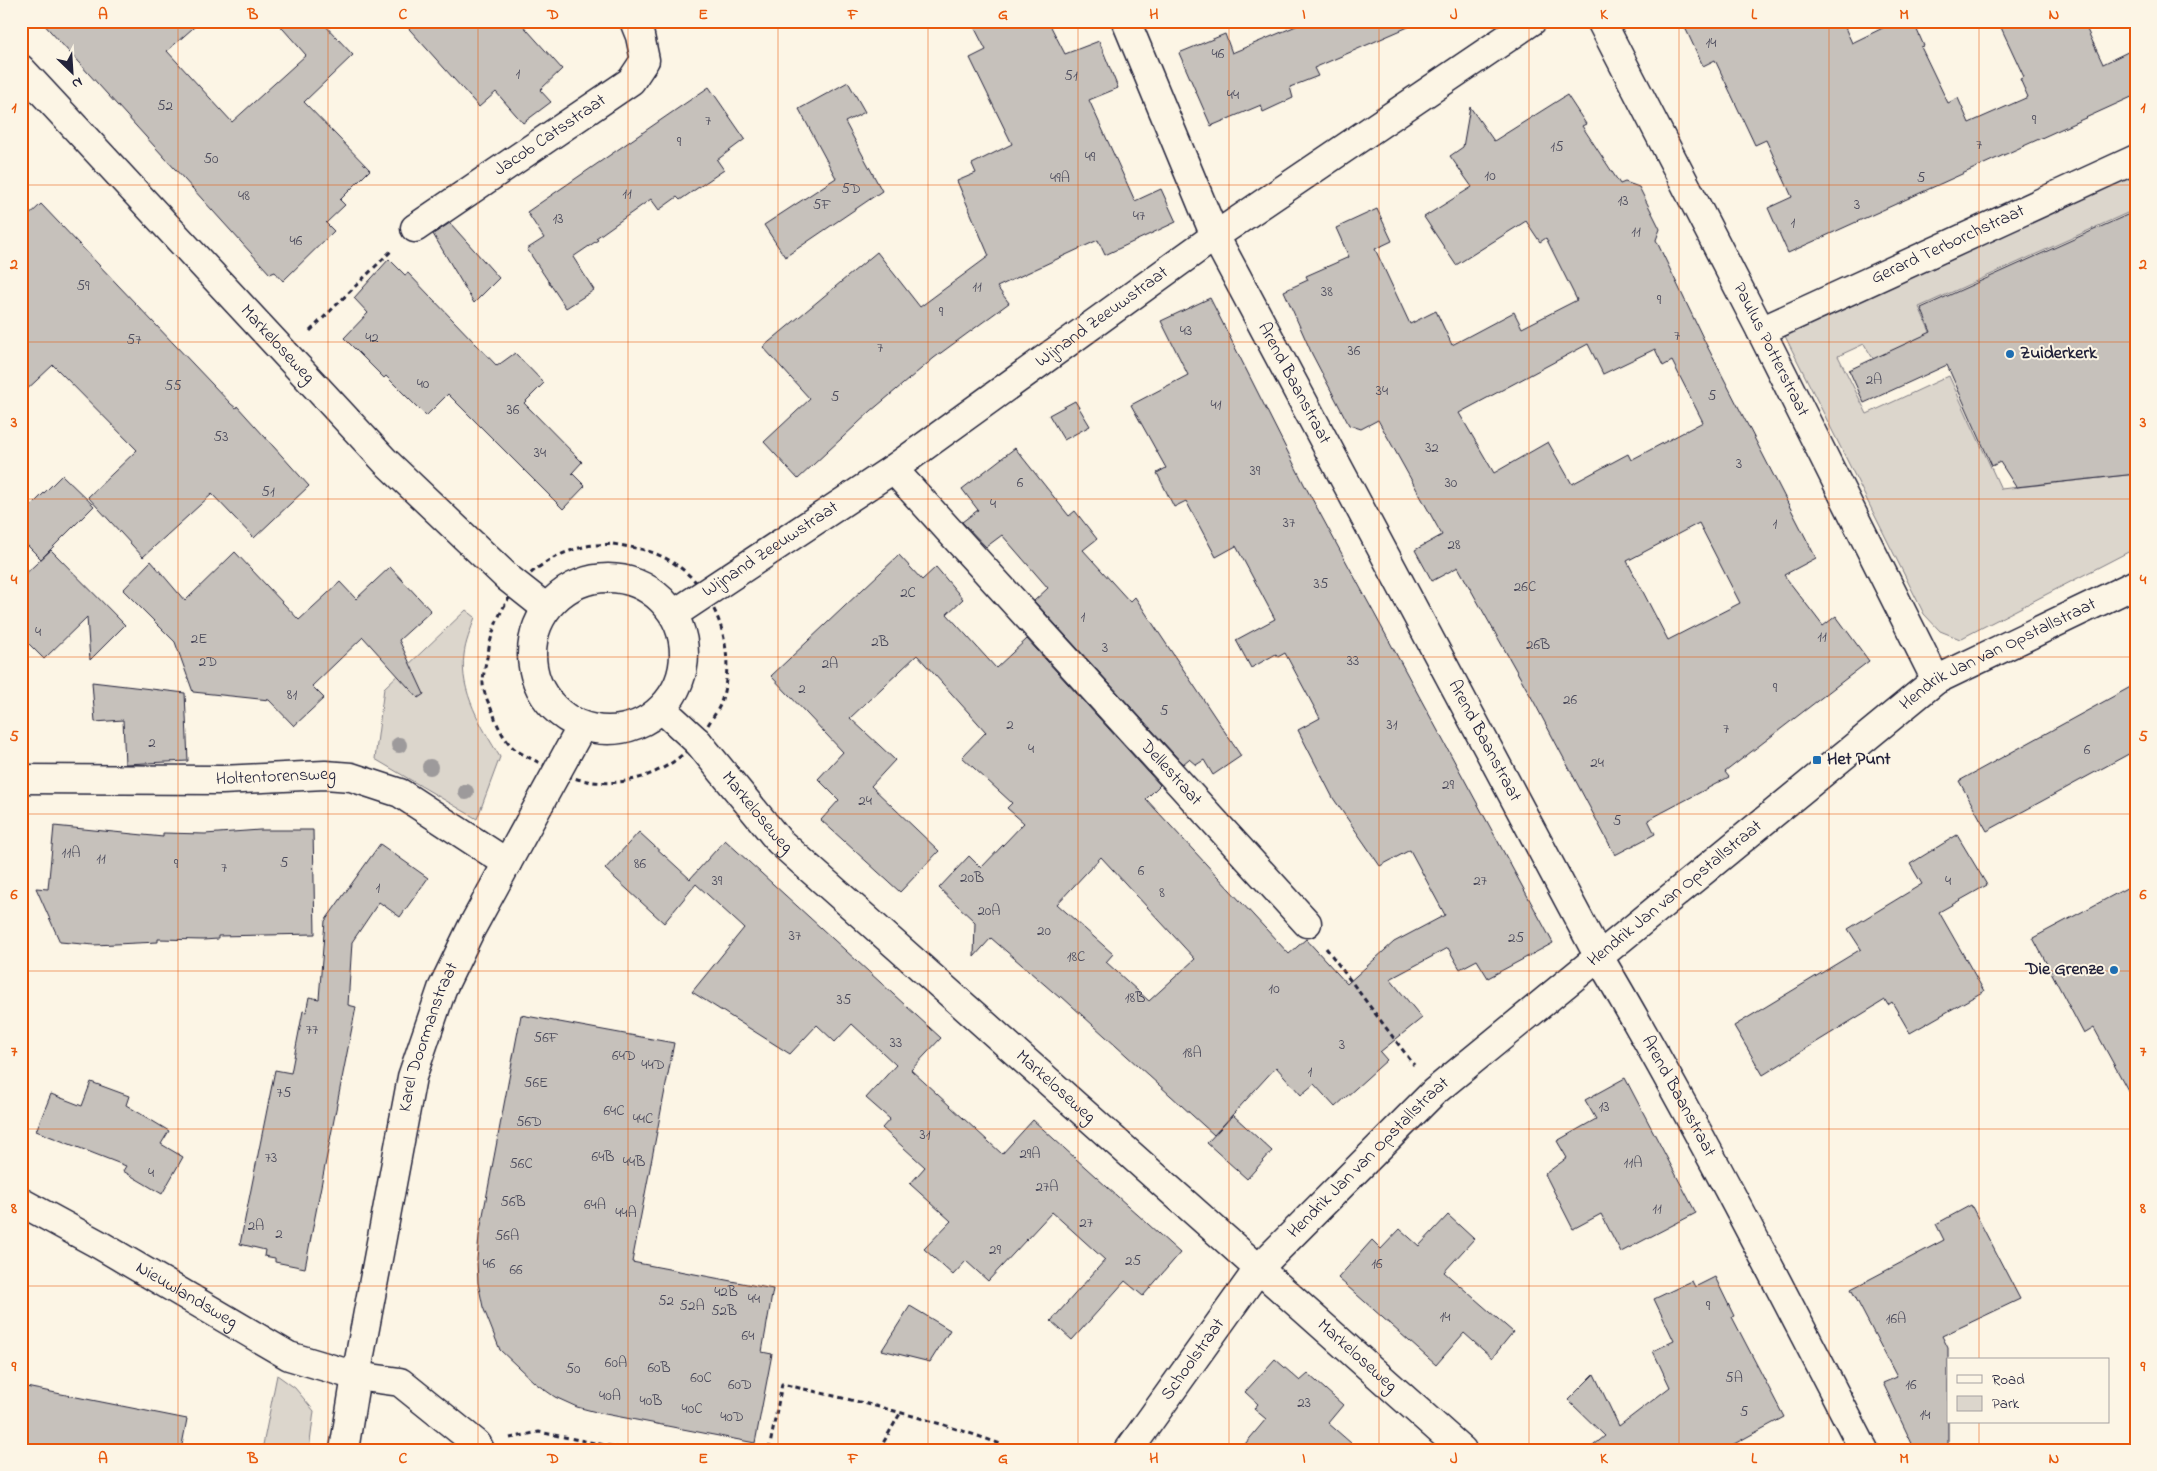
<svg xmlns="http://www.w3.org/2000/svg" width="2157" height="1471" viewBox="0 0 2157 1471" font-family="'Indie Flower',sans-serif">
  <style>
    .green { fill: #dcd6cc; stroke: #7f7c84 }
    .building { fill: #c6c1bb; stroke: #22223b; fill-rule: evenodd }
    .lines { fill: none; stroke-linecap: round; stroke-linejoin: round }
    .minor-casing { stroke: #22223b; stroke-width: 31 }
    .tertiary-casing { stroke: #22223b; stroke-width: 31 }
    .secondary-casing { stroke: #22223b; stroke-width: 31 }
    .path { stroke: #22223b; stroke-width: 3; stroke-dasharray: 5 4; stroke-linecap: butt }
    .minor { stroke: #fcf5e5; stroke-width: 28 }
    .tertiary { stroke: #fcf5e5; stroke-width: 28 }
    .secondary { stroke: #fcf5e5; stroke-width: 28 }
    .tree { fill: #9d9a9b }
    .grid { fill: none; stroke: #e8590c; stroke-width: 1; stroke-opacity: 0.55 }
    .poi-dot { fill: #1f6fb2; stroke: #fcf5e5; stroke-width: 2 }
    .labels { text-anchor: middle; dominant-baseline: central; stroke-width: 4; stroke-linejoin: round; paint-order: stroke }
    .number-label { font-size: 15px; fill: #4b4a5b }
    .street-label { font-size: 18px; fill: #22223b; stroke: #fcf5e5 }
    .poi-label { font-size: 18px; font-weight: bold; fill: #22223b; stroke: #fcf5e5; text-anchor: start }
    .neatline { fill: none; stroke: #e8590c; stroke-width: 2 }
    .grid-label { font-size: 16px; text-anchor: middle; font-weight: bold; fill: #e8590c }
  </style>
  <rect width="100%" height="100%" fill="#fcf5e5"/>
  <filter id="ink" filterUnits="userSpaceOnUse"><feTurbulence type="fractalNoise" baseFrequency=".02" numOctaves="2"/><feDisplacementMap in="SourceGraphic" scale="10" xChannelSelector="R" yChannelSelector="G"/><feConvolveMatrix kernelMatrix="1 2 1 2 8 2 1 2 1" color-interpolation-filters="sRGB"/></filter>
  <g filter="url(#ink)">
    <g class="green">
      <path d="M2136,171V209L1919,307L1931,334L1874,360L1864,344L1838,356L1867,414L1949,376L2001,489L2136,474V548L1960,639L1940,631L1924,614L1782,330Z"/>
      <path d="M466,610L475,617C471,630 465,643 464,655C459,691 482,728 500,757L477,819L375,759L384,688Z"/>
      <path d="M277,1375L295,1388L314,1411L309,1450H262Z"/>
    </g>
    <g class="building">
      <path d="M41,21H201L167,51L232,122L306,55L276,21H321L353,55L304,102L370,170L340,200L345,205L326,223L334,231L283,281L275,272L270,274Z"/>
      <path d="M402,21H519L562,69L540,90L551,102L523,123L496,92L479,107Z"/>
      <path d="M971,21H1048L1065,54L1099,41L1118,88L1089,100L1135,201L1161,189L1176,222L1105,255L1098,240L997,287L1009,303L934,358L871,411L798,479L764,442L810,399L763,347L877,252L920,307L989,256L957,181L976,173L972,164L1012,144L970,58L986,50Z"/>
      <path d="M1308,21H1422L1314,68L1318,76L1290,87L1293,98L1263,112L1261,105L1211,126L1179,53L1225,34L1232,53Z"/>
      <path d="M1682,21H1842L1852,43L1897,21H1913L1924,46L1921,47L1948,103L1958,98L1969,123L2028,97L2020,79L2024,77L1998,21H2083L2103,64L2136,48V95L1788,253L1768,208L1792,197L1766,140L1755,145L1715,60L1703,66Z"/>
      <path d="M848,82L865,112L845,122L882,191L785,257L764,225L836,178L799,109Z"/>
      <path d="M709,87L745,139L717,160L724,170L680,200L677,197L659,210L651,199L596,238L598,240L573,257L594,290L566,308L527,249L544,238L527,212Z"/>
      <path d="M1567,95L1586,124L1582,126L1620,184L1625,182L1639,187L1660,229L1656,240L1706,344L1816,558L1784,575L1823,626L1836,616L1869,661L1725,772L1729,777L1648,820L1655,834L1615,855L1534,702L1458,567L1432,581L1415,550L1442,535L1378,420L1361,429L1349,425L1312,354L1284,291L1308,280L1306,276L1349,257L1336,228L1377,209L1392,241L1375,249L1410,324L1436,311L1452,345L1514,312L1522,328L1577,300L1546,238L1540,242L1526,221L1456,265L1424,217L1472,187L1450,156L1463,147L1470,107L1494,141ZM1588,344L1603,374L1655,349L1663,366L1672,361L1703,422L1631,460L1628,454L1572,484L1548,442L1494,473L1459,413ZM1699,523L1740,603L1668,640L1627,561Z"/>
      <path d="M41,204L231,404L236,408L237,406L309,486L254,538L212,494L143,557L88,497L137,450L53,365L21,395V223Z"/>
      <path d="M2136,211V474L2016,487L2000,462L1992,466L1947,365L1864,403L1849,370L1931,332L1921,308Z"/>
      <path d="M450,223L499,278L474,303L433,234Z"/>
      <path d="M389,259L405,275L408,273L497,366L515,353L544,383L524,403L582,462L572,473L585,486L563,509L448,394L426,416L386,376L384,378L344,338L368,313L354,298Z"/>
      <path d="M1210,298L1304,484L1553,943L1488,978L1477,960L1460,969L1448,948L1390,979L1422,1018L1380,1052L1387,1060L1335,1107L1314,1084L1301,1095L1276,1067L1214,1135L1061,996L1060,998L991,938L974,957L975,922L939,888L969,856L981,868L1024,823L1007,808L1012,803L962,757L986,732L917,655L850,718L895,760L871,786L939,851L900,892L821,820L839,800L818,779L843,752L771,676L899,555L922,580L936,567L963,599L947,614L996,668L1027,639L1160,785L1146,799L1289,954L1306,939L1347,984L1394,942L1445,915L1410,850L1380,866L1333,798L1298,730L1320,718L1285,653L1278,657L1276,654L1251,668L1236,640L1275,619L1236,546L1216,557L1186,501L1174,507L1157,473L1166,468L1131,405L1188,375L1161,321ZM1101,857L1195,959L1149,1001L1106,962L1113,954L1057,904Z"/>
      <path d="M1075,401L1090,426L1064,440L1049,415Z"/>
      <path d="M1015,448L1069,516L1075,511L1097,539L1083,550L1130,602L1135,597L1241,756L1213,775L1204,760L1196,765L1189,759L1183,764L1034,601L1048,588L1002,535L986,547L962,522L978,510L962,489Z"/>
      <path d="M62,475L94,506L41,559L21,539V516Z"/>
      <path d="M51,550L125,625L90,660L87,617L44,659L21,636V578Z"/>
      <path d="M235,552L299,620L340,582L356,599L390,567L431,611L399,640L424,694L418,698L363,637L312,686L324,698L294,726L269,700L193,692L175,642L123,590L151,561L185,601Z"/>
      <path d="M92,682L185,693L188,761L125,764L123,720L95,722Z"/>
      <path d="M2136,684V750L1987,831L1959,781Z"/>
      <path d="M54,826L163,837V833L205,834L260,830H313L315,934L218,936V939L203,940L158,939V942L94,945L60,942L36,888L48,889Z"/>
      <path d="M639,832L690,879L725,840L941,1038L911,1070L1002,1154L1033,1120L1180,1253L1143,1296L1125,1281L1072,1340L1051,1321L1105,1260L1052,1212L988,1281L966,1261L953,1275L924,1249L951,1221L910,1184L925,1167L882,1128L890,1119L866,1098L896,1065L852,1024L835,1042L817,1025L790,1054L692,992L744,928L696,884L664,923L605,869Z"/>
      <path d="M1957,835L1987,885L1939,912L1984,991L1910,1033L1892,1002L1888,1005L1885,1000L1763,1075L1734,1026L1861,949L1848,929L1922,884L1910,864Z"/>
      <path d="M380,844L428,878L400,917L379,902L352,942L348,1005L356,1007L305,1268L275,1262V1258L264,1256L265,1250L240,1244L275,1070L291,1073L303,1011L306,1012L309,997L319,999L325,921Z"/>
      <path d="M2136,883V1105L2094,1028L2084,1034L2033,938Z"/>
      <path d="M521,1015L674,1043L632,1262L773,1289L762,1352L772,1354L755,1443L600,1413L577,1407L555,1397L535,1383L500,1350L483,1307L478,1283L477,1260L479,1236Z"/>
      <path d="M1625,1078L1696,1213L1621,1252L1601,1214L1573,1229L1545,1174L1567,1158L1557,1141L1596,1119L1585,1100Z"/>
      <path d="M91,1082L129,1096L126,1105L169,1131L161,1144L183,1157L162,1194L123,1171L126,1166L36,1131L51,1094L82,1106Z"/>
      <path d="M1233,1115L1272,1151L1247,1179L1207,1143Z"/>
      <path d="M1971,1205L2020,1299L1942,1336L1948,1348V1450H1915L1883,1383L1897,1377L1851,1289L1944,1240L1936,1224Z"/>
      <path d="M1448,1215L1474,1239L1444,1272L1513,1332L1492,1358L1464,1333L1436,1365L1338,1278L1372,1240L1381,1249L1400,1229L1419,1246Z"/>
      <path d="M1715,1277L1734,1316L1732,1317L1784,1417L1723,1450H1588L1605,1436L1568,1400L1594,1374L1619,1426L1670,1387L1653,1351L1674,1341L1654,1299L1692,1281L1695,1287Z"/>
      <path d="M910,1306L950,1330L930,1362L882,1350Z"/>
      <path d="M1275,1359L1300,1381L1308,1374L1343,1405L1328,1423L1359,1450H1240L1266,1419L1254,1409L1258,1404L1245,1392Z"/>
      <path d="M21,1386L187,1419L181,1450H21Z"/>
    </g>
    <g class="lines">
      <g class="minor-casing">
        <g id="minor">
          <path id="s1" d="M1126,21L1215,236L1599,957C1694,1118 1778,1284 1864,1450"/>
          <path id="s2" d="M1601,21L1761,331L1936,680"/>
          <path id="s3" d="M415,228L631,81L645,60L640,36L634,21"/>
          <path id="s4" d="M1761,331L2136,159"/>
          <path id="s5" d="M893,469L1307,923"/>
          <path id="s6" d="M21,779L222,780L325,775L351,777L400,793L507,863"/>
          <path id="s7" d="M21,1202L100,1245L289,1356L356,1376L400,1382L477,1444L480,1450"/>
          <path id="s8" d="M1129,1450L1259,1268L1434,1092L1936,680L2136,584"/>
        </g>
      </g>
      <g class="tertiary-casing">
        <g id="tertiary">
          <path id="s9" d="M698,742L779,841L1462,1450"/>
        </g>
      </g>
      <g class="secondary-casing">
        <g id="secondary">
          <path id="s10" d="M21,69L385,461L508,578L546,608"/>
          <circle cx="608" cy="654" r="76"/>
          <path id="s11" d="M674,614L893,469L1215,236L1532,21"/>
          <path d="M662,709L698,742"/>
          <path id="s12" d="M344,1450L356,1376L412,1077L442,989L471,929L582,726"/>
        </g>
      </g>
      <g class="path">
        <path d="M310,331L391,251"/>
        <path d="M613,544C630,547 646,549 661,556C715,581 740,650 720,705C717,712 712,718 708,725C675,779 606,799 550,768C539,762 526,757 516,750C506,743 497,726 494,715C490,706 483,693 483,683C483,674 486,662 488,653C497,600 530,560 583,547C593,544 604,545 613,544Z"/>
        <path d="M1326,948L1414,1065"/>
        <path d="M510,1438L539,1432L630,1450"/>
        <path d="M769,1450L782,1384C861,1402 940,1420 1016,1450"/>
        <path d="M879,1450L901,1412"/>
      </g>
      <use href="#minor" class="minor"/>
      <use href="#tertiary" class="tertiary"/>
      <use href="#secondary" class="secondary"/>
    </g>
    <g class="tree">
      <circle cx="399" cy="745" r="8"/>
      <circle cx="430" cy="767" r="8"/>
      <circle cx="466" cy="792" r="8"/>
    </g>
  </g>
  <path class="grid" d="M178,21V1450M328,21V1450M478,21V1450M628,21V1450M778,21V1450M928,21V1450M1078,21V1450M1229,21V1450M1379,21V1450M1529,21V1450M1679,21V1450M1829,21V1450M1979,21V1360M21,185H2136M21,342H2136M21,499H2136M21,657H2136M21,814H2136M21,971H2136M21,1129H2136M21,1286H2136M1979,1422V1450"/>
  <g class="poi-dot">
    <circle cx="2010" cy="354" r="5"/>
    <rect x="1812" y="755" width="10" height="10" rx="2.5"/>
    <circle cx="2114" cy="970" r="5"/>
  </g>
  <g class="labels">
    <g class="number-label">
      <text x="1711" y="43">14</text>
      <text x="1218" y="54">46</text>
      <text x="518" y="74">1</text>
      <text x="1071" y="76">51</text>
      <text x="1233" y="95">44</text>
      <text x="165" y="106">52</text>
      <text x="2034" y="120">9</text>
      <text x="708" y="121">7</text>
      <text x="679" y="142">9</text>
      <text x="1979" y="145">7</text>
      <text x="1557" y="147">15</text>
      <text x="1090" y="157">49</text>
      <text x="211" y="159">50</text>
      <text x="1490" y="176">10</text>
      <text x="1060" y="178">49A</text>
      <text x="1921" y="178">5</text>
      <text x="851" y="189">5D</text>
      <text x="627" y="194">11</text>
      <text x="244" y="196">48</text>
      <text x="1623" y="201">13</text>
      <text x="822" y="205">5F</text>
      <text x="1857" y="205">3</text>
      <text x="1139" y="216">47</text>
      <text x="558" y="219">13</text>
      <text x="1793" y="223">1</text>
      <text x="1636" y="232">11</text>
      <text x="296" y="241">46</text>
      <text x="83" y="286">59</text>
      <text x="977" y="287">11</text>
      <text x="1327" y="292">38</text>
      <text x="1659" y="300">9</text>
      <text x="941" y="312">9</text>
      <text x="1186" y="331">43</text>
      <text x="1677" y="336">7</text>
      <text x="372" y="338">42</text>
      <text x="134" y="340">57</text>
      <text x="880" y="348">7</text>
      <text x="1354" y="351">36</text>
      <text x="1874" y="380">2A</text>
      <text x="423" y="384">40</text>
      <text x="173" y="386">55</text>
      <text x="1382" y="391">34</text>
      <text x="1712" y="396">5</text>
      <text x="835" y="397">5</text>
      <text x="1216" y="405">41</text>
      <text x="513" y="410">36</text>
      <text x="221" y="437">53</text>
      <text x="1432" y="448">32</text>
      <text x="540" y="453">34</text>
      <text x="1739" y="464">3</text>
      <text x="1255" y="471">39</text>
      <text x="1020" y="483">6</text>
      <text x="1451" y="483">30</text>
      <text x="268" y="492">51</text>
      <text x="993" y="504">4</text>
      <text x="1289" y="523">37</text>
      <text x="1775" y="524">1</text>
      <text x="1454" y="545">28</text>
      <text x="1321" y="584">35</text>
      <text x="1525" y="587">26C</text>
      <text x="908" y="593">2C</text>
      <text x="1083" y="617">1</text>
      <text x="38" y="632">4</text>
      <text x="1822" y="637">11</text>
      <text x="199" y="639">2E</text>
      <text x="880" y="642">2B</text>
      <text x="1538" y="645">26B</text>
      <text x="1105" y="648">3</text>
      <text x="1353" y="661">33</text>
      <text x="208" y="662">2D</text>
      <text x="830" y="664">2A</text>
      <text x="1775" y="688">9</text>
      <text x="802" y="689">2</text>
      <text x="292" y="695">81</text>
      <text x="1570" y="700">26</text>
      <text x="1164" y="711">5</text>
      <text x="1010" y="725">2</text>
      <text x="1392" y="725">31</text>
      <text x="1726" y="729">7</text>
      <text x="152" y="743">2</text>
      <text x="1031" y="749">4</text>
      <text x="2087" y="750">6</text>
      <text x="1597" y="763">24</text>
      <text x="1448" y="785">29</text>
      <text x="865" y="801">24</text>
      <text x="1617" y="821">5</text>
      <text x="71" y="853">11A</text>
      <text x="101" y="859">11</text>
      <text x="284" y="863">5</text>
      <text x="176" y="864">9</text>
      <text x="640" y="864">86</text>
      <text x="224" y="868">7</text>
      <text x="1141" y="871">6</text>
      <text x="972" y="878">20B</text>
      <text x="717" y="881">39</text>
      <text x="1480" y="881">27</text>
      <text x="1948" y="881">4</text>
      <text x="378" y="888">1</text>
      <text x="1162" y="893">8</text>
      <text x="989" y="911">20A</text>
      <text x="1044" y="931">20</text>
      <text x="795" y="936">37</text>
      <text x="1516" y="938">25</text>
      <text x="1076" y="957">18C</text>
      <text x="1274" y="989">10</text>
      <text x="1135" y="998">18B</text>
      <text x="844" y="1000">35</text>
      <text x="312" y="1030">77</text>
      <text x="546" y="1038">56F</text>
      <text x="896" y="1043">33</text>
      <text x="1342" y="1045">3</text>
      <text x="1192" y="1053">18A</text>
      <text x="624" y="1056">64D</text>
      <text x="653" y="1065">44D</text>
      <text x="1310" y="1072">1</text>
      <text x="536" y="1083">56E</text>
      <text x="284" y="1093">75</text>
      <text x="1604" y="1107">13</text>
      <text x="614" y="1111">64C</text>
      <text x="643" y="1119">44C</text>
      <text x="529" y="1122">56D</text>
      <text x="925" y="1135">31</text>
      <text x="1030" y="1154">29A</text>
      <text x="603" y="1157">64B</text>
      <text x="271" y="1158">73</text>
      <text x="634" y="1162">44B</text>
      <text x="1633" y="1163">11A</text>
      <text x="521" y="1164">56C</text>
      <text x="151" y="1173">4</text>
      <text x="1047" y="1187">27A</text>
      <text x="513" y="1202">56B</text>
      <text x="595" y="1205">64A</text>
      <text x="1657" y="1209">11</text>
      <text x="626" y="1213">44A</text>
      <text x="1086" y="1223">27</text>
      <text x="256" y="1226">2A</text>
      <text x="279" y="1234">2</text>
      <text x="507" y="1236">56A</text>
      <text x="995" y="1250">29</text>
      <text x="1133" y="1261">25</text>
      <text x="489" y="1264">46</text>
      <text x="1377" y="1264">16</text>
      <text x="516" y="1270">66</text>
      <text x="726" y="1292">42B</text>
      <text x="754" y="1299">44</text>
      <text x="666" y="1301">52</text>
      <text x="692" y="1306">52A</text>
      <text x="1708" y="1306">9</text>
      <text x="724" y="1311">52B</text>
      <text x="1445" y="1317">14</text>
      <text x="1896" y="1319">16A</text>
      <text x="748" y="1336">64</text>
      <text x="616" y="1363">60A</text>
      <text x="659" y="1368">60B</text>
      <text x="573" y="1369">50</text>
      <text x="701" y="1378">60C</text>
      <text x="1734" y="1378">5A</text>
      <text x="740" y="1385">60D</text>
      <text x="1911" y="1385">16</text>
      <text x="610" y="1396">40A</text>
      <text x="651" y="1401">40B</text>
      <text x="1304" y="1403">23</text>
      <text x="692" y="1409">40C</text>
      <text x="1744" y="1412">5</text>
      <text x="1925" y="1415">14</text>
      <text x="732" y="1417">40D</text>
    </g>
    <g class="street-label">
      <text stroke="none"><textPath href="#s3" startOffset="164">Jacob Catsstraat</textPath></text>
      <text stroke="none"><textPath href="#s4" startOffset="206">Gerard Terborchstraat</textPath></text>
      <text stroke="none"><textPath href="#s11" startOffset="521">Wijnand Zeeuwstraat</textPath></text>
      <text stroke="none"><textPath href="#s10" startOffset="376">Markeloseweg</textPath></text>
      <text stroke="none"><textPath href="#s2" startOffset="370">Paulus Potterstraat</textPath></text>
      <text stroke="none"><textPath href="#s1" startOffset="400">Arend Baanstraat</textPath></text>
      <text stroke="none"><textPath href="#s11" startOffset="116">Wijnand Zeeuwstraat</textPath></text>
      <text stroke="none"><textPath href="#s8" startOffset="1188">Hendrik Jan van Opstallstraat</textPath></text>
      <text stroke="none"><textPath href="#s1" startOffset="805">Arend Baanstraat</textPath></text>
      <text stroke="none"><textPath href="#s5" startOffset="412">Dellestraat</textPath></text>
      <text stroke="none"><textPath href="#s6" startOffset="255">Holtentorensweg</textPath></text>
      <text stroke="none"><textPath href="#s9" startOffset="92">Markeloseweg</textPath></text>
      <text stroke="none"><textPath href="#s8" startOffset="784">Hendrik Jan van Opstallstraat</textPath></text>
      <text stroke="none"><textPath href="#s12" startOffset="422">Karel Doormanstraat</textPath></text>
      <text stroke="none"><textPath href="#s9" startOffset="498">Markeloseweg</textPath></text>
      <text stroke="none"><textPath href="#s1" startOffset="1210">Arend Baanstraat</textPath></text>
      <text stroke="none"><textPath href="#s8" startOffset="379">Hendrik Jan van Opstallstraat</textPath></text>
      <text stroke="none"><textPath href="#s7" startOffset="190">Nieuwlandsweg</textPath></text>
      <text stroke="none"><textPath href="#s9" startOffset="902">Markeloseweg</textPath></text>
      <text stroke="none"><textPath href="#s8" startOffset="111">Schoolstraat</textPath></text>
    </g>
    <g class="poi-label">
      <text x="2020" y="354">Zuiderkerk</text>
      <text x="1827" y="760">Het Punt</text>
      <text x="2104" y="970" text-anchor="end">Die Grenze</text>
    </g>
  </g>
  <rect width="2157" height="1471" fill="none" stroke="#fcf5e5" stroke-width="55"/>
  <rect x="1947" y="1358" width="162" height="65" fill="#fcf5e5" stroke="#a5a1a1"/>
  <rect x="1957" y="1375" width="25" height="8" fill="#fcf5e5" stroke="#a5a1a1"/>
  <text x="1992" y="1384" font-size="15" fill="#22223b">Road</text>
  <rect x="1957" y="1396" width="25" height="15" fill="#dcd6cc" stroke="#a5a1a1"/>
  <text x="1992" y="1408" font-size="15" fill="#22223b">Park</text>
  <g transform="translate(72 72) rotate(155)" stroke="#fcf5e5" stroke-width="4" paint-order="stroke">
  <path d="M0-4L9 19L0 12L-9 19Z" fill="#22223b"/>
  <text y="-8" font-size="14" font-weight="bold" text-anchor="middle" fill="#22223b">N</text>
  </g>
  <rect x="28" y="28" width="2102" height="1416" class="neatline"/>
  <g class="grid-label">
    <text x="103" y="19">A</text>
    <text x="253" y="19">B</text>
    <text x="403" y="19">C</text>
    <text x="553" y="19">D</text>
    <text x="703" y="19">E</text>
    <text x="853" y="19">F</text>
    <text x="1003" y="19">G</text>
    <text x="1154" y="19">H</text>
    <text x="1304" y="19">I</text>
    <text x="1454" y="19">J</text>
    <text x="1604" y="19">K</text>
    <text x="1754" y="19">L</text>
    <text x="1904" y="19">M</text>
    <text x="2054" y="19">N</text>
    <text x="14" y="112">1</text>
    <text x="2143" y="112">1</text>
    <text x="14" y="269">2</text>
    <text x="2143" y="269">2</text>
    <text x="14" y="427">3</text>
    <text x="2143" y="427">3</text>
    <text x="14" y="584">4</text>
    <text x="2143" y="584">4</text>
    <text x="14" y="741">5</text>
    <text x="2143" y="741">5</text>
    <text x="14" y="899">6</text>
    <text x="2143" y="899">6</text>
    <text x="14" y="1056">7</text>
    <text x="2143" y="1056">7</text>
    <text x="14" y="1213">8</text>
    <text x="2143" y="1213">8</text>
    <text x="14" y="1371">9</text>
    <text x="2143" y="1371">9</text>
    <text x="103" y="1463">A</text>
    <text x="253" y="1463">B</text>
    <text x="403" y="1463">C</text>
    <text x="553" y="1463">D</text>
    <text x="703" y="1463">E</text>
    <text x="853" y="1463">F</text>
    <text x="1003" y="1463">G</text>
    <text x="1154" y="1463">H</text>
    <text x="1304" y="1463">I</text>
    <text x="1454" y="1463">J</text>
    <text x="1604" y="1463">K</text>
    <text x="1754" y="1463">L</text>
    <text x="1904" y="1463">M</text>
    <text x="2054" y="1463">N</text>
  </g>
</svg>
